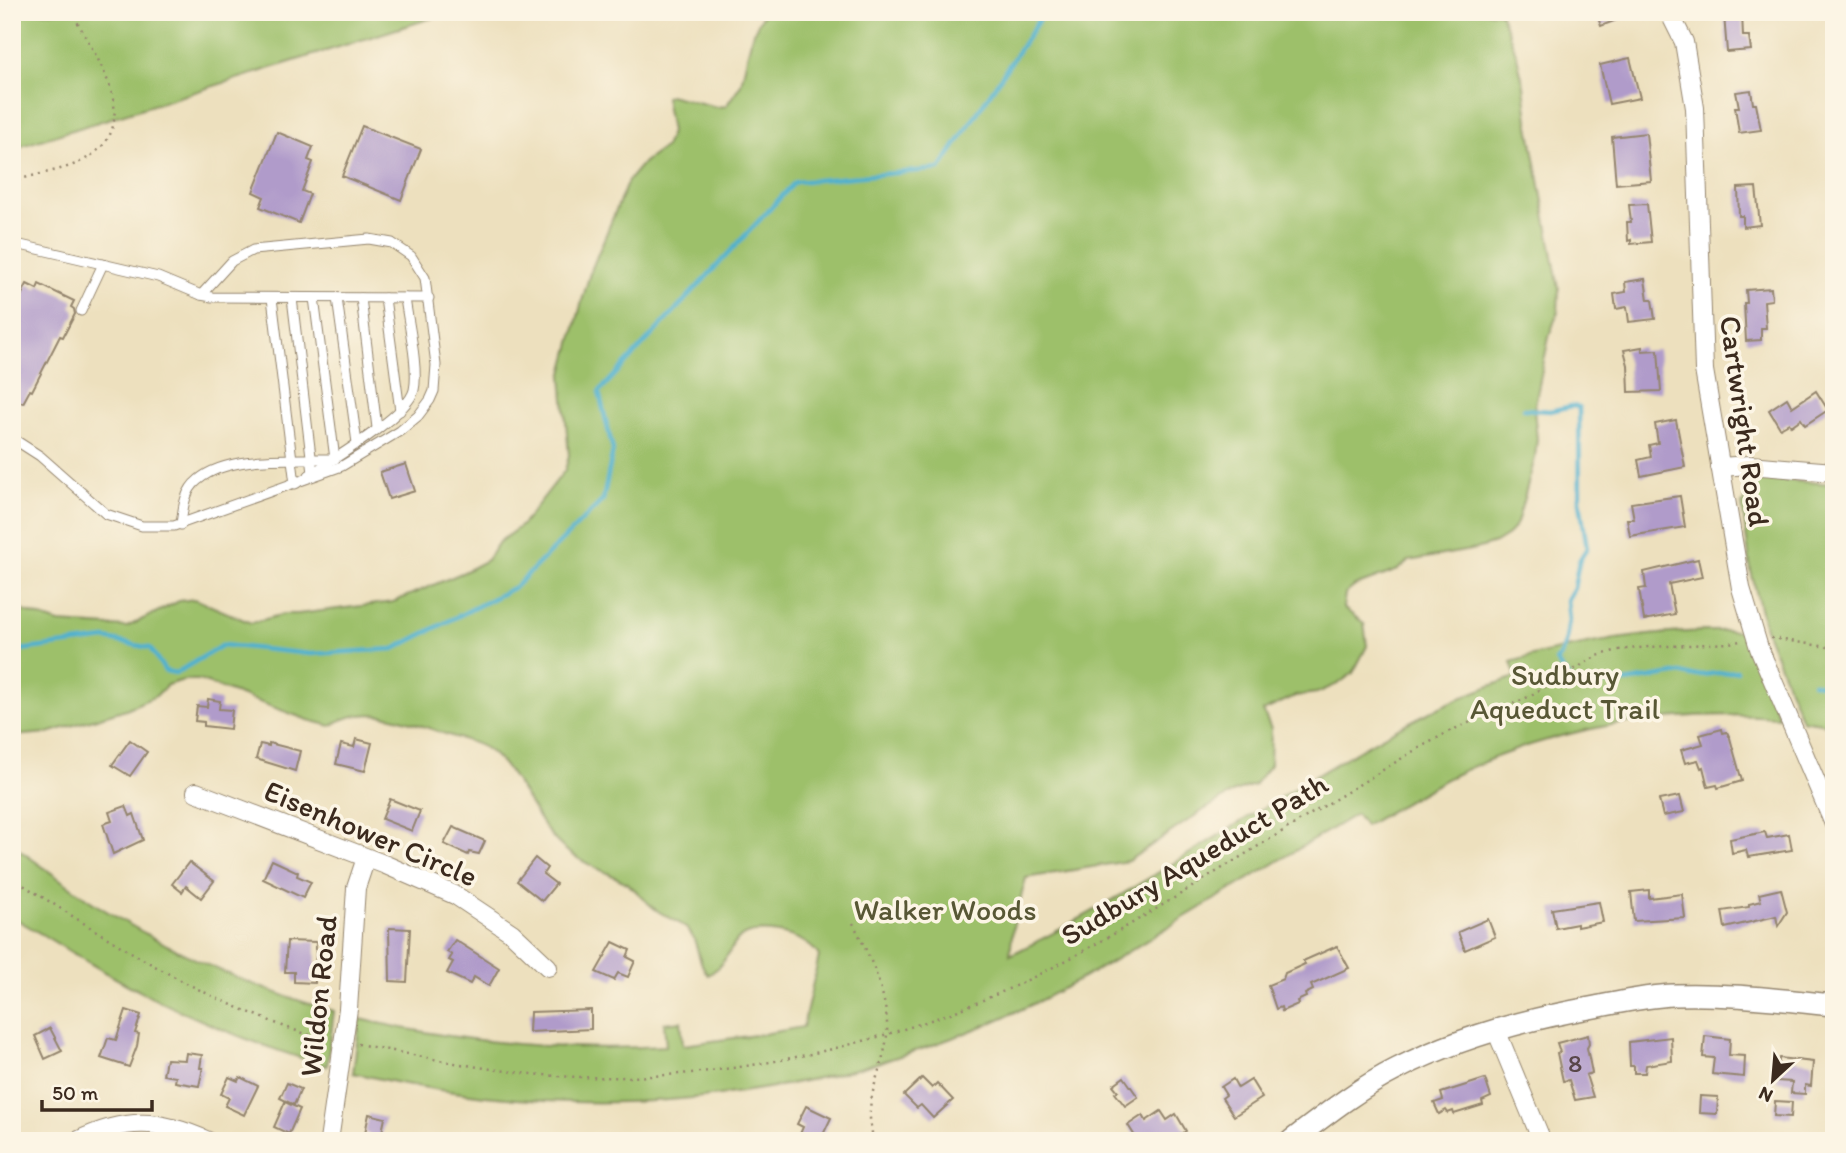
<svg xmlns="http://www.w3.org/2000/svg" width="1846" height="1153" viewBox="0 0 1846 1153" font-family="Itim,sans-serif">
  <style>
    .green { fill: #9dc06a; stroke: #6c7544; stroke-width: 2 }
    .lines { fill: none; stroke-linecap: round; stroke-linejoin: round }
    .stream { stroke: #50b1cf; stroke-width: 4.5 }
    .building { fill: #b09bca }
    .service-casing { stroke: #94856e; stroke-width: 11 }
    .minor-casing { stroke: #94856e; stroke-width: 20 }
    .tertiary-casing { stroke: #94856e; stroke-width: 24 }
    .path { stroke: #94856e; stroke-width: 2.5; stroke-dasharray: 2 5; stroke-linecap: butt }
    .service { stroke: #fff; stroke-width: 9 }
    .minor { stroke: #fff; stroke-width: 18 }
    .tertiary { stroke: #fff; stroke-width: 21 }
    .labels { text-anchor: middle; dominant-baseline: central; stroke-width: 7; stroke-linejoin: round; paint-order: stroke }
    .number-label { font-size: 26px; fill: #584649 }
    .street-label { font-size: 30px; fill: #3b2a1e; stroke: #fcf5e5 }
    .park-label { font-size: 30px; fill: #585735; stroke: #fcf5e5 }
  </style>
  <rect width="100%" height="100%" fill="#fcf5e5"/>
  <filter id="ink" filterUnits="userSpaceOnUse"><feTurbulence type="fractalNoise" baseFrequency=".0143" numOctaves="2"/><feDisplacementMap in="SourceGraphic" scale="14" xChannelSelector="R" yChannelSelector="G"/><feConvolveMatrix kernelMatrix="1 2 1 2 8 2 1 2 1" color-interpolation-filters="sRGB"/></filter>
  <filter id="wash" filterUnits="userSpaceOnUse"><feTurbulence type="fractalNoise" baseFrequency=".00686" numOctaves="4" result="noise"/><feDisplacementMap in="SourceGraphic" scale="28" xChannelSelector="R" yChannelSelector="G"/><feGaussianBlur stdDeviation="1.57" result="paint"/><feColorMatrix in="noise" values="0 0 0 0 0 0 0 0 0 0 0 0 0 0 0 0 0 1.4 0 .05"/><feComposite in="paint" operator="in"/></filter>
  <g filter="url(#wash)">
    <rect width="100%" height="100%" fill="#ede0be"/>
    <g class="green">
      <path d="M12,12H451L12,149Z"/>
      <path d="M764,12H1500L1516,53L1524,86L1528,120L1559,289L1558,311L1549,337L1534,409L1537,439L1535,458L1517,523L1508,535L1495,543L1476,549L1409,561L1398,570L1355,586L1345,594L1343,608L1364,623L1367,646L1353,673L1338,684L1317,693L1295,696L1263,711L1271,729L1270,765L1254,785L1232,793L1199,813L1128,861L1026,878L1013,927L1010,955C1107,908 1197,848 1289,792C1363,747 1434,703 1516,677L1511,662C1588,640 1664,629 1744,631L1779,717C1665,709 1552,727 1448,778C1420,793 1393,810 1365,826L1356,814C1297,850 1239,885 1180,920C1131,950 1083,980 1031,1005C815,1106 584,1128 353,1073L360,1019C462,1043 562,1052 666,1046L664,1023L681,1021L683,1045L763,1034L803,1027L819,956C807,936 766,926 744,935C732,940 727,965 708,975C696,961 700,941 686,928C677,920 664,916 655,909C643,900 636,888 623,881C601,869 576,861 558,843C531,816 519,773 488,750C478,742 460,739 448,735C411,722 367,701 331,726L308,720L199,680H184L167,685L156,696L126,709L48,733L12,736V607L59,623L127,627L179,601L195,599L251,623L284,614H298L393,602L464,572L487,560L499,542L522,525L565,470L569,456L562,377L582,301L590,273L628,181L644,162L665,147L671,132L665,97L669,95L717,107L726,106L741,84L752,35Z"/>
      <path d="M1766,479L1834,484V725L1802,720L1766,632L1751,571L1742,504L1744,503C1743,488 1752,481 1766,479Z"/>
      <path d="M12,845C40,864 67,885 95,904C169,950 250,988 334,1011L327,1066C258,1046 192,1019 128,985C89,964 51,939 12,917Z"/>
    </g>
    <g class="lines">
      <g class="stream">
        <path d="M1524,409L1550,411L1572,406L1579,407L1580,502L1587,548L1579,561L1574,588L1567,600L1569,620L1566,640L1561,656L1556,661L1570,680L1577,684L1625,682L1681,673L1691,676L1737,671"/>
        <path d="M12,651L106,639L150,648L165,671L176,673L223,645L311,654L394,649L515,587L603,500L613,450L599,392L795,182L940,169L1044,12"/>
        <path d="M1813,683L1834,685"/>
      </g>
    </g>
    <g id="blocks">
      <g class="building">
        <path d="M1596,12H1635V13L1601,26Z"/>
        <path d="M1742,13L1743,36H1749L1751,50L1727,52L1724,15Z"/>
        <path d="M1630,58L1640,98L1609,104L1600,65Z"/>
        <path d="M1751,90L1753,104H1756L1761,130L1739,133L1735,107H1739L1736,92Z"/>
        <path d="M362,126L421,149L401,200L342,176Z"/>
        <path d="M277,132L313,147L308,160L313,162L302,191L310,194L299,223L260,207L264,197L253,192Z"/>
        <path d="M1646,133L1651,181L1616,184L1612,137Z"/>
        <path d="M1756,187L1760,225L1743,227V216H1739L1738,188Z"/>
        <path d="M1647,204L1651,242L1631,244V240L1628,241L1627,222H1631L1629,205Z"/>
        <path d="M1645,279L1648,300H1652L1655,319L1629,322L1627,307L1616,309L1614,294L1626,292L1625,282Z"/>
        <path d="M27,284L37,289L39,284L74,301L71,307L74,309L75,314L63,337L60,336L32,391L30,390L23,403L12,398V314Z"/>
        <path d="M1771,288L1772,300L1764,301L1766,328H1761V340L1746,341L1744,303H1747L1746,290Z"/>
        <path d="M1642,347V351L1658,350L1661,391L1629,392L1628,365L1624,350Z"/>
        <path d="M1816,391L1828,410L1805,425L1801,419L1791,426L1789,423L1780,428L1769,410L1787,398L1792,407Z"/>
        <path d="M1676,420L1685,467L1641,476L1638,460L1651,457L1649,445L1658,443L1655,424Z"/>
        <path d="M406,464L415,491L389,499L380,472Z"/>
        <path d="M1680,496L1685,527L1630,536L1627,519H1634L1631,503Z"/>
        <path d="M1698,559L1702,577L1669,584L1675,614L1644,620L1639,589L1646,588L1644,572Z"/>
        <path d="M208,699L220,701L219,709L232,710L230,729L204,726V722L195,721L197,706L207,707Z"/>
        <path d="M1722,729L1723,733L1727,732L1730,738L1742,781L1718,788L1717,785L1708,787L1703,767L1701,768L1698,760L1685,763L1681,750L1703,744L1700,735Z"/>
        <path d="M356,739L372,743L365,771L336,764L341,744L354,747Z"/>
        <path d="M130,740L147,752L130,776L112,765Z"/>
        <path d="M269,743L300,751L295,771L256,759L260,744L269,746Z"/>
        <path d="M1680,796L1684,812L1663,816L1659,800Z"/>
        <path d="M390,799L420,811L412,831L382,819Z"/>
        <path d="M126,806L130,816L134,814L143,840L113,854L103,824L112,821L109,812Z"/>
        <path d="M453,827L485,841L479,854L469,852L468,855L444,844Z"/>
        <path d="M1765,832L1767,838L1789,834L1792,850L1748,857L1746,850L1732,853L1730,839Z"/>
        <path d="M535,858L547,868L543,874L556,884L542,901L517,881Z"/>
        <path d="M272,860L298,872L297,876L311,882L303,898L263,879Z"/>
        <path d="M189,862L214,881L201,898L186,886L182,892L172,884Z"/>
        <path d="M1781,889L1787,912L1778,926L1776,916L1725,928L1722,911L1749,907V904L1761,901L1759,894Z"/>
        <path d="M1649,890V898L1682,894L1685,918L1634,921L1631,892Z"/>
        <path d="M1599,902L1603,922L1577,927V924L1556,928L1552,909Z"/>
        <path d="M1488,919L1495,937L1465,950L1458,932Z"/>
        <path d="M389,928L410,929L407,982L390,981Z"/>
        <path d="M455,940L499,968L489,986L474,977L470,984L447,973L453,962L449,960L452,955L447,952Z"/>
        <path d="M287,941L316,942L315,983L294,982V972H285Z"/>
        <path d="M613,942L630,950L627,957L635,961L628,977L618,973L614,980L596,972Z"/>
        <path d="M1337,946L1349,968L1311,985L1313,990L1305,994L1306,997L1297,1001L1298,1004L1282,1011L1281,1007L1276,1009L1268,985L1283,979L1285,973L1305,964L1303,961Z"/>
        <path d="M126,1010L141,1015L135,1033L139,1034L137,1046L129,1067L101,1058L108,1038L116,1040Z"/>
        <path d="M591,1010V1029L529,1032L530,1012Z"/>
        <path d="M50,1028L62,1051L45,1059L35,1036Z"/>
        <path d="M1588,1035L1589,1044L1587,1048L1592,1073L1586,1075L1593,1097L1575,1100L1569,1080L1563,1081L1557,1053L1560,1052L1557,1043Z"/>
        <path d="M1705,1036L1730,1039L1729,1055L1745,1056L1744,1077L1712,1074L1714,1058L1703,1057Z"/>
        <path d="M1671,1037L1672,1061L1646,1065L1645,1073H1634V1066H1630L1629,1042Z"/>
        <path d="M186,1053L202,1055L200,1068H203L199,1086L175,1082L176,1077L163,1075L166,1059L185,1060Z"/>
        <path d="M1779,1058L1813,1062L1811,1086L1805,1085V1094L1791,1093L1792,1082L1777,1081Z"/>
        <path d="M229,1077L238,1081L240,1077L258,1086L244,1115L225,1106L229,1098L221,1094Z"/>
        <path d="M1124,1077L1138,1097L1125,1106L1115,1093L1118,1091L1113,1085Z"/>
        <path d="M922,1078L932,1088L937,1083L953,1100L933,1118L921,1105L917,1108L904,1095Z"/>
        <path d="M1233,1079L1238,1088L1251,1080L1262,1098L1234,1116L1222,1098L1226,1095L1221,1087Z"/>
        <path d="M1485,1079L1491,1097L1482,1101L1483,1105L1454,1114L1453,1111L1448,1113L1446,1110L1439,1114L1434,1103L1443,1100L1441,1093Z"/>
        <path d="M287,1083L301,1089L294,1105L280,1098Z"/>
        <path d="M1700,1096L1718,1097L1717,1114L1699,1113Z"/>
        <path d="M1775,1101L1792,1102L1791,1117L1774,1116Z"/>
        <path d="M285,1102L300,1109L289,1134L274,1127Z"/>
        <path d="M806,1106L831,1118L820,1141H797L803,1127L797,1124Z"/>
        <path d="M1161,1111L1167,1120L1176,1114L1186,1131L1171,1141H1138L1128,1125L1143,1115L1146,1121Z"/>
        <path d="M369,1114L385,1118L380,1141H368L370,1135L365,1133Z"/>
      </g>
    </g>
  </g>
  <g filter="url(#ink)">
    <use href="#blocks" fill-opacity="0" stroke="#94856e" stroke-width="2"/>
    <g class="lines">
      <g class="service-casing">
        <g id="service">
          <path d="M12,243L158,277L201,295L212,297L429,298"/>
          <path d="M272,298L295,484L297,483"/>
          <path d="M292,298L313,473"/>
          <path d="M314,298L335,459"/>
          <path d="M337,298L357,443"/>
          <path d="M361,298L377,428"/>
          <path d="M385,298L400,411"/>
          <path d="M81,311L103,264"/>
          <path d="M12,438L40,456L106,514L142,526H174L342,466L400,431L418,416L430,400L434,391L436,365L425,278L411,256L392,243L369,239L253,250L232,261L201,295"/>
          <path d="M309,475C332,460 408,415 414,390C419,368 408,322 405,298"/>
          <path d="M181,525C183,509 184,491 198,480C228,454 294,460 332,459"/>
        </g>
      </g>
      <g class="minor-casing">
        <g id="minor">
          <path d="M1669,12L1684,42L1695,108L1704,370L1741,588L1759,648L1834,824"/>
          <path d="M1720,467L1750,465L1834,472"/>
          <path d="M196,792L386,865L455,895L512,933L548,967"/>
          <path d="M1496,1030L1542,1141"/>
          <path d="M77,1141C126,1117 160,1119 208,1141"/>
          <path d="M329,1141L348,1009L356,888L366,858"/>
        </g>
      </g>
      <g class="tertiary-casing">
        <path id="tertiary" d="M1291,1141C1325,1115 1359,1088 1397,1069C1459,1037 1527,1019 1595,1007C1621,1002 1647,996 1674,995C1727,993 1781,1000 1834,1005"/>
      </g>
      <g class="path">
        <path d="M12,182C33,174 62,171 80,162C150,127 96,59 72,12"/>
        <path d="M1771,638L1834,648"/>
        <path d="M12,878C91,927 169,981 256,1015C279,1025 302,1034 327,1039"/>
        <path d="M853,923C870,957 889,996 887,1035C885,1060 872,1084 870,1109C869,1119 872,1130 873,1141"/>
        <path d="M358,1044C419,1056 481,1070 543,1075C693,1087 868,1052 1004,991C1077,958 1145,916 1213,874C1279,833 1346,793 1412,752L1450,731L1526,698L1597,656L1618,650L1649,647L1729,643L1741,641"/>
      </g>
      <use href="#service" class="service"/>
      <use href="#minor" class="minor"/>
      <use href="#tertiary" class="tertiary"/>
    </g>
  </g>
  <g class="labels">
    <g class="number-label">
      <text x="1575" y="1063">8</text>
    </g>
    <g class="street-label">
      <text transform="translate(1745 421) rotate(82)">Cartwright Road</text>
      <text transform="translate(371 833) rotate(23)">Eisenhower Circle</text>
      <text transform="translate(1194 859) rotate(-31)">Sudbury Aqueduct Path</text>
      <text transform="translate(318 996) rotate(-84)">Wildon Road</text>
    </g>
    <g class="park-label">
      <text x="1565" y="674">Sudbury<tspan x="1565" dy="34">Aqueduct Trail</tspan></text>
      <text x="945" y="909">Walker Woods</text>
    </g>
  </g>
  <rect width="1846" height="1153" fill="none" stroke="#fcf5e5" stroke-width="42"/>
  <g transform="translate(1773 1080) rotate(206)" stroke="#fcf5e5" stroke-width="5" paint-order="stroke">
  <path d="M0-5L12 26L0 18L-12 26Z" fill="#3b2a1e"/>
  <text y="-10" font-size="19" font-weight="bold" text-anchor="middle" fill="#3b2a1e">N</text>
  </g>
  <path d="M42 1100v10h110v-10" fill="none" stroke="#3b2a1e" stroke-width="3.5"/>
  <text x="52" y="1100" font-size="21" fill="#3b2a1e" stroke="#fcf5e5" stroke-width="5" paint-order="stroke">50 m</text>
</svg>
